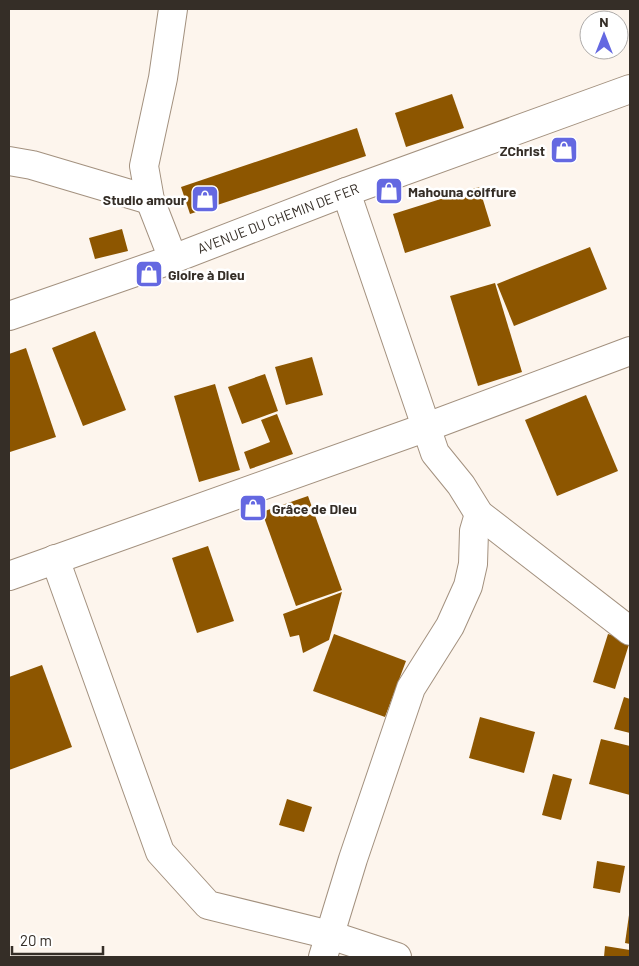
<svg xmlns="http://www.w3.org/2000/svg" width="639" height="966" viewBox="0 0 639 966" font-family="Barlow,sans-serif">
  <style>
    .building { fill: #8d5600 }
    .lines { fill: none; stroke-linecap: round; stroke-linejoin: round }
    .minor-casing { stroke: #a3917f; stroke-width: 30 }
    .minor { stroke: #fff; stroke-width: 28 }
    .labels { text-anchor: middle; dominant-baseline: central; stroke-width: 5; stroke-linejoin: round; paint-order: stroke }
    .poi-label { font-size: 14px; font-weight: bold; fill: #352e27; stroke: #fff; text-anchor: start }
    .street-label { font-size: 14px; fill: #352e27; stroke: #fff }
  </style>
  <rect width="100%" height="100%" fill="#fdf5ed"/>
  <g class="building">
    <path d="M452,94L464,128L406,147L395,113Z"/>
    <path d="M357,128L366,156L190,214L181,187Z"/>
    <path d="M479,187L491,226L405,253L393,214Z"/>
    <path d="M122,229L128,251L95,259L89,238Z"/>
    <path d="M590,247L607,289L514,326L497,284Z"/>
    <path d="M495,283L522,372L478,386L450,296Z"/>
    <path d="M95,331L126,410L83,426L52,348Z"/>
    <path d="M26,348L56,437L10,452L9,449V354Z"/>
    <path d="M312,357L323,395L286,405L275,367Z"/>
    <path d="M265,374L278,411L242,424L228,387Z"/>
    <path d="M215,384L240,470L199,482L174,396Z"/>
    <path d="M586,395L618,471L557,496L525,420Z"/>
    <path d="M277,414L293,454L250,469L244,452L270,442L261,420Z"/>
    <path d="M308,496L342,590L296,606L262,512Z"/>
    <path d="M208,546L234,621L197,633L172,558Z"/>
    <path d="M342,592L329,640L303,653L299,635L290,637L283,614Z"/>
    <path d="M334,634L406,661L385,717L313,691Z"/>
    <path d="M608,634L630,641L615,689L593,682Z"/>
    <path d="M42,665L72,747L9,770V677Z"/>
    <path d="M624,697L630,699V733L614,729Z"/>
    <path d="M480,717L535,732L524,773L469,758Z"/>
    <path d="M601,739L630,746V795L589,784Z"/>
    <path d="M553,774L572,779L561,820L542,815Z"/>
    <path d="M287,799L312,807L304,832L279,825Z"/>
    <path d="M597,861L625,866L620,893L593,888Z"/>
    <path d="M629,915H630V944L625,943Z"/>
    <path d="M605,946L630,950V957H604Z"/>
  </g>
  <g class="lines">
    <g class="minor-casing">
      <g id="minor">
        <path d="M9,161L32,165L150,200"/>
        <path d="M346,192L435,453L461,485L479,514L630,631"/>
        <path d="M173,259L150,200L144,166L163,78L173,9"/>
        <path d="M9,316L173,259L346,192L630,89"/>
        <path d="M55,559L160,852L208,905L330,935L397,957"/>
        <path d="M9,576L427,427L630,351"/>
        <path d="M323,957L353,859L411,688L450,626L468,586L473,564L474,531L479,514"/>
      </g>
    </g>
    <use href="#minor" class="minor"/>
  </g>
  <defs>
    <g id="shop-square" transform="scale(1.4375)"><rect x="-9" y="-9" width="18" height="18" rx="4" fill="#6468e1" stroke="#fff"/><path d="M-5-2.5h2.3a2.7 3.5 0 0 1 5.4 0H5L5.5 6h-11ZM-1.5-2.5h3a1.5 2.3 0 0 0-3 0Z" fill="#fff"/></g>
  </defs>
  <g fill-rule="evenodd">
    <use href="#shop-square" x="564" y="150"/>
    <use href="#shop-square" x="389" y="191"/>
    <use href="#shop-square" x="205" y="199"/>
    <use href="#shop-square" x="149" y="274"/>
    <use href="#shop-square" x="253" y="508"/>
  </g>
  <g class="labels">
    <g class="poi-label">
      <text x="545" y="150" text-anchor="end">ZChrist</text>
      <text x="408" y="191">Mahouna coiffure</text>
      <text x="186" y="199" text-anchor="end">Studio amour</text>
      <text x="168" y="274">Gloire à Dieu</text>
      <text x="272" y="508">Grâce de Dieu</text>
    </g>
    <g class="street-label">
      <text transform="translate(278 218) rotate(-21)">AVENUE DU CHEMIN DE FER</text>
    </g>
  </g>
  <rect width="639" height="966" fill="none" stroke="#352e27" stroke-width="20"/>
  <g transform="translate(604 35)"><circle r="24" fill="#ffffff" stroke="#aeaba9"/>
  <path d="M0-4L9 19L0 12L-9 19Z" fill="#6468e1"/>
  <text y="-8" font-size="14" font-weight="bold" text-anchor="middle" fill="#352e27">N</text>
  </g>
  <path d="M12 946v8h91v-8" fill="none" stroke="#352e27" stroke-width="2.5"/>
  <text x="20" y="946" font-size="15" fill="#352e27" stroke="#ffffff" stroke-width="4" paint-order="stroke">20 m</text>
</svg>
